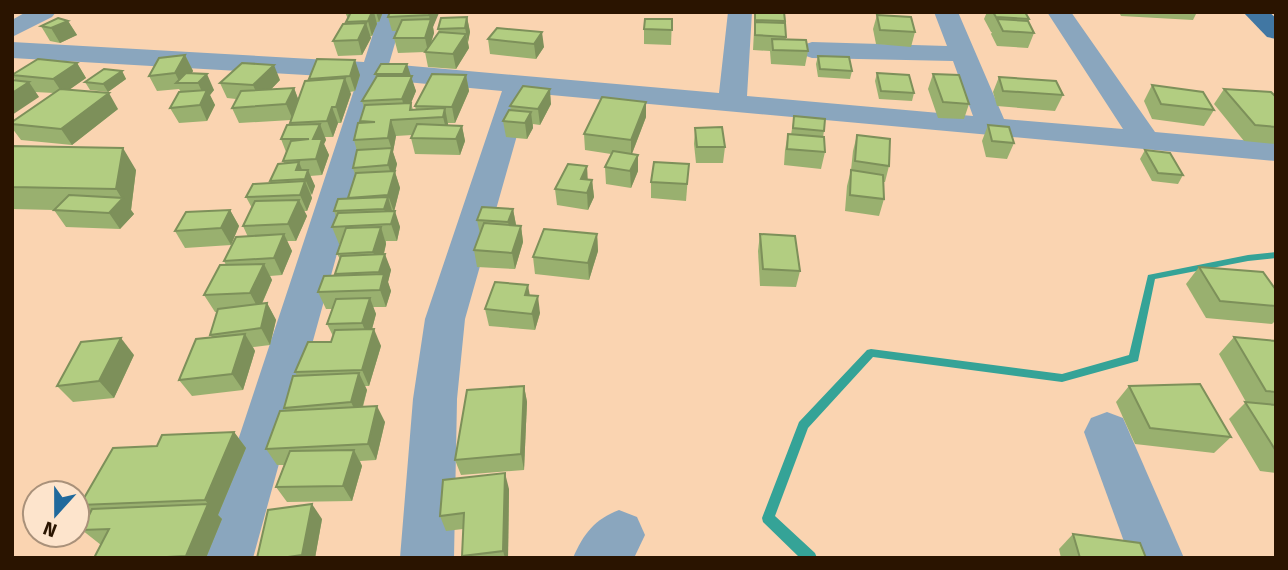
<svg xmlns="http://www.w3.org/2000/svg" width="1288" height="570" viewBox="0 0 1288 570" font-family="'Fira Sans',sans-serif">
  <style>
    .lines { fill: none; stroke-linecap: round; stroke-linejoin: round }
    .stream { fill: #35a397; fill-rule: evenodd }
    .street { fill: #8aa6be; fill-rule: evenodd }
    .primary { fill: #4177a3; fill-rule: evenodd }
    .wall { fill: #99b06f }
    .shaded-wall { fill: #7d905a }
    .building { fill: #b2cd81; stroke: #7d905a; stroke-width: 2 }
  </style>
  <rect width="100%" height="100%" fill="#fad4b1"/>
  <g class="lines">
    <path class="stream" d="M1276,252V258L1248,261L1155,279L1138,361L1062,382L873,357L808,428L775,516L815,553L817,558H800L763,522L762,518L799,422L867,350L871,349L1062,374L1129,355L1148,275L1248,255Z"/>
    <g class="street">
      <path d="M26,12H56L52,17L12,37V20Z"/>
      <path d="M380,12H404L389,64L719,93L728,12H752L747,96L973,116L953,61L812,58L803,55L799,50L803,45L812,42L947,46L934,12H958L1004,119L1123,129L1047,12H1071L1155,132L1276,143V161L529,93L465,319L457,399L454,558H400L413,399L425,319L502,91L385,80L253,558H199L358,78L12,58V42L364,62Z"/>
      <path d="M1107,412L1123,418L1184,558H1130L1084,432L1091,418Z"/>
      <path d="M619,510L637,517L645,535L634,558H573C583,534 595,519 619,510Z"/>
    </g>
    <path class="primary" d="M1243,12H1269L1276,18V39L1267,37Z"/>
  </g>
  <g class="wall">
    <path d="M345,12H383L379,22H377L372,36H370L371,38L362,55L338,56L333,41L347,24L348,19Z"/>
    <path d="M438,12L433,27L434,33L431,43L439,32L438,29L467,17L470,32L468,42L469,48L456,69L428,67L425,52L398,53L394,38L397,31H392L388,17Z"/>
    <path d="M751,12H784L786,39L808,51L805,66L771,64L770,51L753,50L755,13Z"/>
    <path d="M987,12H1025L1029,19L1028,22L1034,33L1028,48L997,46L991,34L992,32H991L984,19Z"/>
    <path d="M1119,12H1197L1193,20L1121,16Z"/>
    <path d="M877,15L915,32L911,47L876,44L873,29Z"/>
    <path d="M672,19L671,45L644,44V29Z"/>
    <path d="M68,21L77,35L60,43L50,41L41,26Z"/>
    <path d="M497,28L544,47L536,59L490,54L488,39Z"/>
    <path d="M185,55L193,71L191,74L214,90L210,95L215,105L207,121L179,123L170,108L181,92L179,89L157,91L149,76Z"/>
    <path d="M818,56L852,71L850,79L818,77L816,64Z"/>
    <path d="M77,63L86,78L69,90L118,109L72,145L21,140L12,128V122L54,93L35,92L39,97L16,81L12,75Z"/>
    <path d="M381,64L410,76L416,91L411,103L413,110H416L415,106L466,75L469,91L455,123H448V125L462,126L465,141L460,155L415,154L411,138L412,135L396,136L393,152L397,164L395,172L400,188L394,211L400,227L397,241H386V244L384,254L391,270L388,282L391,291L386,307H373L376,314L372,329L381,346L369,386H365L367,390L363,407L385,422L376,460L360,461L362,466L352,501L287,502L276,487L284,465H277L266,449L286,411L284,408L297,376L295,372L331,342L333,336L327,324L333,309H326L318,292L335,276V274L340,259L337,254L341,244H339L332,227L336,217L334,211L348,199V198L355,175L353,168L357,151L354,140L361,123L360,121L364,108L362,101L376,78L375,74Z"/>
    <path d="M122,71L126,79L108,92L90,90L85,82Z"/>
    <path d="M877,73L914,93L912,101L879,99L875,81Z"/>
    <path d="M933,74L969,104L964,119L938,118L928,89Z"/>
    <path d="M360,75L355,91L350,92L351,94L341,123H338L333,137H325L326,140L324,144L329,155L322,175L310,176L315,186L311,195L312,198L307,211H304L307,216L296,241H287L292,251L282,275L270,276L272,280L262,304L267,303L276,320L270,345L253,347L255,351L243,390L192,396L179,380L212,337L210,335L217,312H215L204,295L226,265L224,261L248,237L243,226L252,208L246,197L271,183L270,181L284,163L283,161L286,152L281,139L291,125L290,123L291,120L239,123L232,108L236,99L227,98L220,83L280,80L271,89L294,88L298,99L310,80L309,79Z"/>
    <path d="M999,77L1063,95L1055,111L997,106L993,92Z"/>
    <path d="M1152,85L1214,110L1204,126L1152,119L1144,101Z"/>
    <path d="M1224,89L1276,97V144L1244,141L1214,104Z"/>
    <path d="M646,102V117L632,154L638,171L631,188L606,184L605,167L611,154L585,150L584,134Z"/>
    <path d="M551,104L540,125L533,124V128L527,139L506,137L503,121L511,110L510,106Z"/>
    <path d="M794,116L824,131L823,137L825,152L821,169L784,165L785,150L788,134L791,135Z"/>
    <path d="M988,125L1014,143L1007,159L986,157L982,141Z"/>
    <path d="M695,128L725,147L723,163H696L694,144Z"/>
    <path d="M857,135L889,166L885,182H884V199L879,216L845,211L847,186L851,170L853,151Z"/>
    <path d="M12,146L136,170L131,210L134,214L120,229L66,227L54,210L12,209Z"/>
    <path d="M1145,150L1183,175L1178,184L1152,181L1140,159Z"/>
    <path d="M689,164L686,201L651,198V182Z"/>
    <path d="M587,166V180H592L594,197L588,210L557,205L555,189Z"/>
    <path d="M513,209L516,225L521,226L523,242L515,269L477,267L474,250L480,234L477,220Z"/>
    <path d="M230,210L239,226L231,245L185,248L175,231Z"/>
    <path d="M597,234L598,251L589,280L535,274L533,257Z"/>
    <path d="M760,234L800,271L796,287L760,286L758,251Z"/>
    <path d="M1199,267L1276,290V320L1272,324L1206,318L1186,284Z"/>
    <path d="M530,295L540,313L535,330L489,326L485,309Z"/>
    <path d="M1234,337L1276,341V473L1260,471L1229,419L1246,402L1219,354Z"/>
    <path d="M134,355L114,398L73,402L57,386Z"/>
    <path d="M524,386L527,402L524,470L461,475L455,460Z"/>
    <path d="M1129,386L1231,437L1214,453L1135,444L1116,402Z"/>
    <path d="M234,432L246,448L218,515L222,519L206,558H94L101,545L82,530L90,513L80,505L157,446Z"/>
    <path d="M509,489L508,558H463L462,556L463,529L446,531L440,516Z"/>
    <path d="M322,519L315,558H257Z"/>
    <path d="M1073,534L1146,558H1061L1059,549Z"/>
  </g>
  <g class="shaded-wall">
    <path d="M372,12H374L377,24L372,36L368,21Z"/>
    <path d="M376,12H383L379,22Z"/>
    <path d="M430,12L439,13L433,27L434,33L428,52L425,38L430,22L429,15Z"/>
    <path d="M467,17L470,32L468,42L465,28Z"/>
    <path d="M68,21L77,35L60,43L51,28Z"/>
    <path d="M366,23L371,38L362,55L358,40Z"/>
    <path d="M542,32L544,47L536,59L534,44Z"/>
    <path d="M466,34L469,48L456,69L453,54Z"/>
    <path d="M185,55L193,71L186,83H180L175,73Z"/>
    <path d="M355,60L360,75L355,91L350,76Z"/>
    <path d="M77,63L86,78L63,94L53,79Z"/>
    <path d="M407,64L416,91L406,115L402,99L406,89L403,74Z"/>
    <path d="M274,65L280,80L260,101L253,85Z"/>
    <path d="M122,71L126,79L108,92L103,84Z"/>
    <path d="M207,74L214,90L210,95L215,105L207,121L200,105L204,96L198,83Z"/>
    <path d="M466,75L469,91L455,123L452,107Z"/>
    <path d="M345,78L351,94L341,123L336,107Z"/>
    <path d="M29,82L39,97L12,115V93Z"/>
    <path d="M294,88L300,104L293,120L286,104Z"/>
    <path d="M550,89L551,104L540,125L538,109Z"/>
    <path d="M109,93L118,109L72,145L61,129Z"/>
    <path d="M646,102V117L631,156V140Z"/>
    <path d="M332,107L338,123L333,137L327,121Z"/>
    <path d="M445,108L448,124L447,133L443,117Z"/>
    <path d="M531,112L533,128L527,139L525,123Z"/>
    <path d="M391,120L396,136L393,152L397,164L395,172L400,188L394,212L388,195L393,180L388,165L392,150L388,138Z"/>
    <path d="M320,124L326,140L324,144L329,155L322,175L316,159L313,139Z"/>
    <path d="M462,126L465,141L460,155L456,139Z"/>
    <path d="M123,148L136,170L131,210L134,214L120,229L109,213L122,199L116,189Z"/>
    <path d="M638,155V171L631,188L630,171Z"/>
    <path d="M299,162L305,177L308,170L315,186L312,195L305,179L296,170Z"/>
    <path d="M587,166L588,183L581,179Z"/>
    <path d="M592,180L594,197L588,210L587,193Z"/>
    <path d="M305,181L312,198L307,211L300,195Z"/>
    <path d="M388,197L393,214L390,226L384,209Z"/>
    <path d="M299,200L307,216L296,241L288,224Z"/>
    <path d="M513,209L516,225L511,239L508,222Z"/>
    <path d="M230,210L239,226L231,245L221,228Z"/>
    <path d="M395,211L400,227L397,241L391,224Z"/>
    <path d="M521,226L523,242L515,269L512,253Z"/>
    <path d="M381,227L386,244L380,269L373,252Z"/>
    <path d="M284,234L292,251L282,275L274,258Z"/>
    <path d="M597,234L598,251L589,280L588,263Z"/>
    <path d="M385,254L391,270L388,282L391,291L386,307L380,290L383,281L379,272Z"/>
    <path d="M264,264L272,280L259,310L250,293Z"/>
    <path d="M528,285L531,302L525,295Z"/>
    <path d="M538,296L540,313L535,330L532,314Z"/>
    <path d="M370,298L376,314L369,340L362,323Z"/>
    <path d="M267,303L276,320L270,345L261,328Z"/>
    <path d="M374,329L381,346L369,386L362,370Z"/>
    <path d="M245,334L255,351L243,390L232,374Z"/>
    <path d="M121,338L134,355L114,398L99,381Z"/>
    <path d="M359,373L367,390L359,419L351,402Z"/>
    <path d="M524,386L527,402L524,470L521,454Z"/>
    <path d="M377,406L385,422L376,460L368,444Z"/>
    <path d="M234,432L246,448L218,515L222,519L206,558H188L186,556L208,504L205,500Z"/>
    <path d="M354,450L362,466L352,501L343,486Z"/>
    <path d="M505,473L509,489L508,558H505L503,551Z"/>
    <path d="M312,504L322,519L315,558H305L302,555Z"/>
  </g>
  <g class="building">
    <path d="M351,12H372L368,21L346,22Z"/>
    <path d="M390,12H430L429,15L388,17Z"/>
    <path d="M755,12H784L785,21L755,20Z"/>
    <path d="M993,12H1025L1029,19L996,17Z"/>
    <path d="M877,15L911,17L915,32L880,30Z"/>
    <path d="M467,17L465,28L438,29L441,18Z"/>
    <path d="M58,18L68,21L51,28L41,26Z"/>
    <path d="M431,19L425,38H394L402,20Z"/>
    <path d="M645,19H672V30L644,29Z"/>
    <path d="M997,19L1028,21L1034,33L1003,31Z"/>
    <path d="M755,22L785,23L786,37L755,35Z"/>
    <path d="M366,23L358,40L333,41L343,24Z"/>
    <path d="M497,28L542,32L534,44L488,39Z"/>
    <path d="M439,32L466,34L453,54L425,52Z"/>
    <path d="M772,39L806,40L808,51L773,50Z"/>
    <path d="M185,55L175,73L149,76L159,58Z"/>
    <path d="M818,56L849,57L852,71L820,69Z"/>
    <path d="M38,59L77,63L53,79L12,75Z"/>
    <path d="M317,59L355,60L350,76L309,79Z"/>
    <path d="M242,63L274,65L253,85L220,83Z"/>
    <path d="M381,64H407L403,74H375Z"/>
    <path d="M104,69L122,71L103,84L85,82Z"/>
    <path d="M186,73L207,74L198,83H176Z"/>
    <path d="M877,73L909,75L914,93L881,91Z"/>
    <path d="M432,74L466,75L452,107L415,106Z"/>
    <path d="M933,74L959,75L969,104L943,102Z"/>
    <path d="M377,76H412L402,99L362,101Z"/>
    <path d="M999,77L1056,81L1063,95L1003,91Z"/>
    <path d="M345,78L336,107H332L327,121L290,123L305,81Z"/>
    <path d="M12,80L29,82L12,93Z"/>
    <path d="M1152,85L1203,92L1214,110L1161,104Z"/>
    <path d="M523,86L550,89L538,109L510,106Z"/>
    <path d="M294,88L286,104L232,108L241,91Z"/>
    <path d="M60,89L109,93L61,129L12,124V122Z"/>
    <path d="M1224,89L1271,92L1276,97V127L1255,125Z"/>
    <path d="M207,90L200,105L170,108L179,92Z"/>
    <path d="M602,97L646,102L631,140L584,134Z"/>
    <path d="M411,103L410,110L445,108L443,117L391,120L388,138L354,140L358,123L375,122L360,121L365,105Z"/>
    <path d="M509,110L531,112L525,123L503,121Z"/>
    <path d="M794,116L825,119L824,131L793,128Z"/>
    <path d="M320,124L313,139H322L316,159L283,161L291,141L309,139H281L287,125Z"/>
    <path d="M417,124L462,126L456,139L411,138Z"/>
    <path d="M988,125L1009,127L1014,143L992,141Z"/>
    <path d="M722,127L725,147H697L695,128Z"/>
    <path d="M788,134L824,137L825,152L787,149Z"/>
    <path d="M857,135L890,139L889,166L855,161Z"/>
    <path d="M12,146L123,148L116,189L12,187Z"/>
    <path d="M392,148L388,165L353,168L357,150Z"/>
    <path d="M1145,150L1170,153L1183,175L1158,173Z"/>
    <path d="M613,151L638,155L630,171L605,167Z"/>
    <path d="M299,162L296,170H308L305,179L270,181L278,164Z"/>
    <path d="M654,162L689,164L687,184L651,182Z"/>
    <path d="M568,164L587,166L581,179L592,180L587,193L555,189Z"/>
    <path d="M851,170L883,175L884,199L850,195Z"/>
    <path d="M395,171L388,195L348,198L356,173Z"/>
    <path d="M305,181L300,195L246,197L253,184Z"/>
    <path d="M69,195L123,198L109,213L54,210Z"/>
    <path d="M388,197L384,209L334,211L338,199Z"/>
    <path d="M299,200L288,224L243,226L255,201Z"/>
    <path d="M482,207L513,209L508,222L477,220Z"/>
    <path d="M230,210L221,228L175,231L186,212Z"/>
    <path d="M395,211L391,224L332,227L338,213Z"/>
    <path d="M484,223L521,226L512,253L474,250Z"/>
    <path d="M381,227L373,252L337,254L346,228Z"/>
    <path d="M544,229L597,234L588,263L533,257Z"/>
    <path d="M284,234L274,258L224,261L236,237Z"/>
    <path d="M760,234L795,236L800,271L763,269Z"/>
    <path d="M385,254L379,272L335,274L341,256Z"/>
    <path d="M264,264L250,293L204,295L220,265Z"/>
    <path d="M1199,267L1263,272L1276,290V306L1220,301Z"/>
    <path d="M384,274L380,290L318,292L324,276Z"/>
    <path d="M495,282L528,285L525,295L538,296L532,314L485,309Z"/>
    <path d="M370,298L362,323L327,324L336,299Z"/>
    <path d="M267,303L261,328L210,335L218,309Z"/>
    <path d="M374,329L362,370L295,372L308,342H331L335,330Z"/>
    <path d="M245,334L232,374L179,380L196,339Z"/>
    <path d="M1234,337L1276,341V392L1266,391Z"/>
    <path d="M121,338L99,381L57,386L81,342Z"/>
    <path d="M359,373L351,402L284,408L293,376Z"/>
    <path d="M1200,384L1231,437L1150,428L1129,386Z"/>
    <path d="M524,386L521,454L455,460L467,390Z"/>
    <path d="M1245,402L1276,405V451Z"/>
    <path d="M377,406L368,444L266,449L280,411Z"/>
    <path d="M234,432L205,500L80,505L113,448L157,446L162,435Z"/>
    <path d="M354,450L343,486L276,487L290,451Z"/>
    <path d="M505,473L503,551L462,556L464,513L440,516L443,480Z"/>
    <path d="M208,504L186,556L148,558H94L109,529L82,530L92,509Z"/>
    <path d="M312,504L302,555L281,558H257L268,510Z"/>
    <path d="M1073,534L1140,543L1146,558H1080Z"/>
  </g>
  <rect width="1288" height="570" fill="none" stroke="#2a1400" stroke-width="28"/>
  <g transform="translate(56 514) rotate(201)"><circle r="33" fill="#fde4cc" stroke="#a9917a" stroke-width="2"/>
  <path d="M0-5L12 26L0 18L-12 26Z" fill="#20699c"/>
  <text y="-10" font-size="19" font-weight="bold" text-anchor="middle" fill="#2a1400">N</text>
  </g>
</svg>
